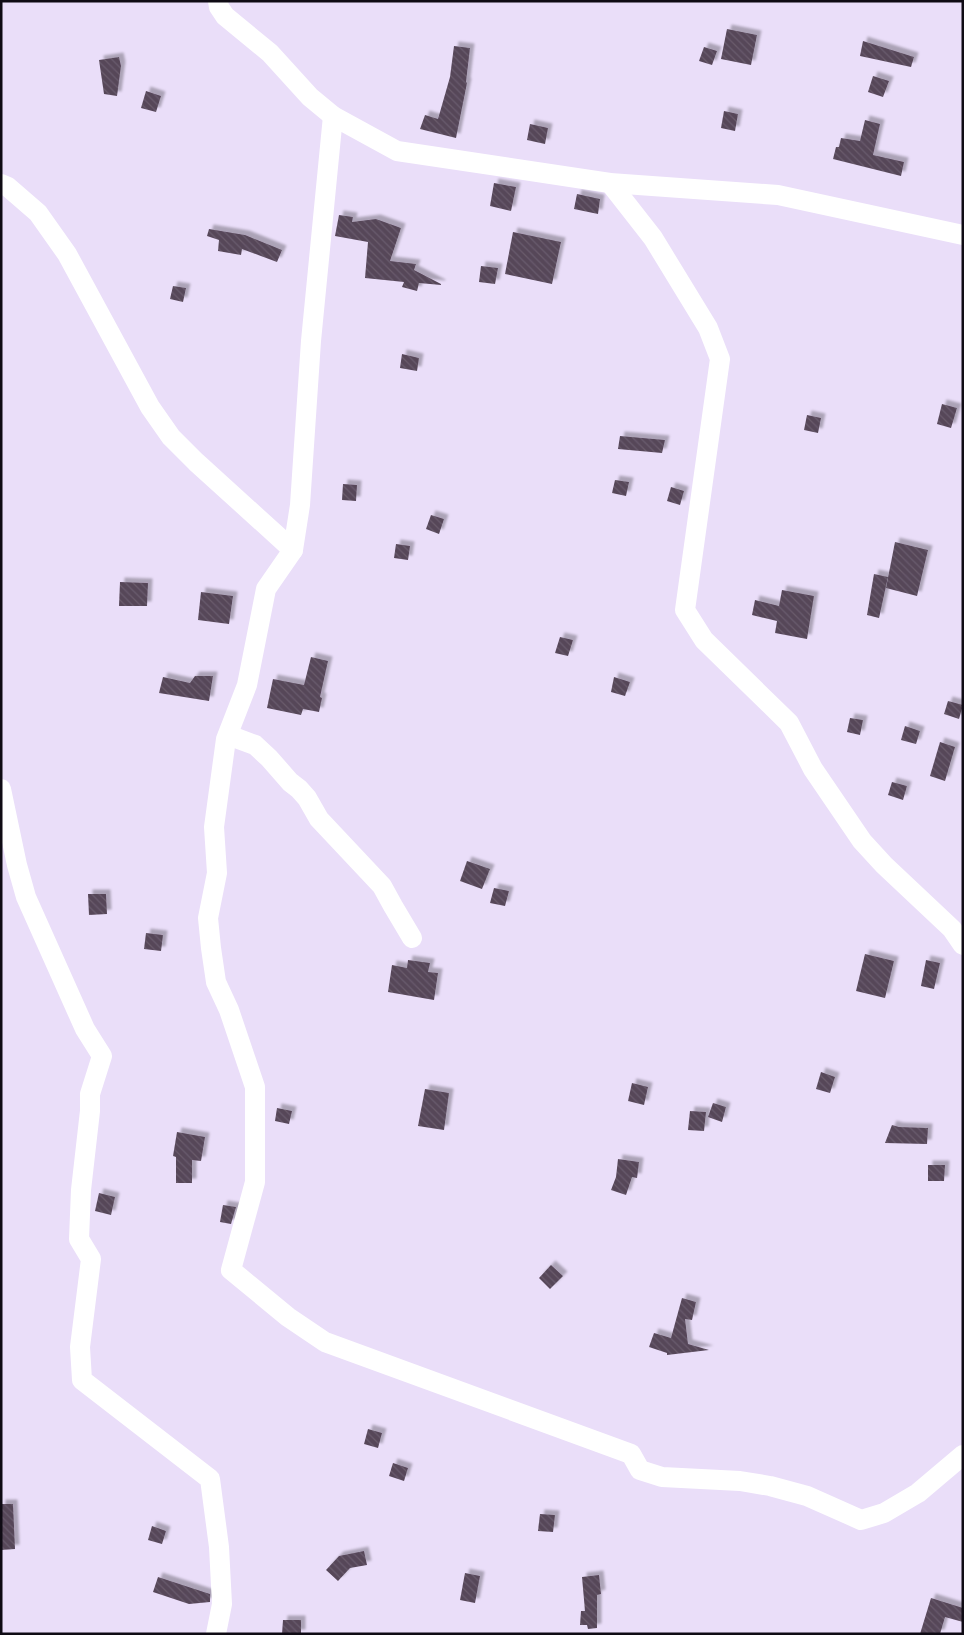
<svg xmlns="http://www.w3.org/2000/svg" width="964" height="1635" viewBox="0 0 964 1635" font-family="'DM Sans',sans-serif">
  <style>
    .building { fill: url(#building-back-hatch); filter: url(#shadow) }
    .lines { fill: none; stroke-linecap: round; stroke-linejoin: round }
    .street { stroke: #fff; stroke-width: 20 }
  </style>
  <defs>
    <pattern id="building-back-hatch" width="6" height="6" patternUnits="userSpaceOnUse" patternTransform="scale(1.25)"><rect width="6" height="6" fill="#564659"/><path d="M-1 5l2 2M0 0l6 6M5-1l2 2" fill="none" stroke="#695c6c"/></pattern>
    <filter id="shadow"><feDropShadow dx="4.5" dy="-4.5" stdDeviation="1" flood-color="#0004"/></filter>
  </defs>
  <rect width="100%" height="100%" fill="#eadef9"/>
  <g class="building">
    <path d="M727,29L757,35L751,65L721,59Z"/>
    <path d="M863,41L914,57L911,67L860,56Z"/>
    <path d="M454,46L470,48L466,82L467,83L456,138L420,129L425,115L438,119L450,77Z"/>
    <path d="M704,47L717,51L712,65L699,61Z"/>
    <path d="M119,57L121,66L117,96L104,94L99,60Z"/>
    <path d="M873,76L889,81L883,97L868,92Z"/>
    <path d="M146,91L161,96L156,112L141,108Z"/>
    <path d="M724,111L738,114L735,131L721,128Z"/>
    <path d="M865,120L880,124L873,155L904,162L901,176L833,159L836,147H839L841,138L860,141Z"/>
    <path d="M530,124L548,128L545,144L527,140Z"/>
    <path d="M494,183L516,187L511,211L490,206Z"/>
    <path d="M577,194L600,199L598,214L574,209Z"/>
    <path d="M339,215L353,217L352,222L376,219L401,228L390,261L416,264L414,270L441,284V285L419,283L417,291L402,287L404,282L365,278L368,242L335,236Z"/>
    <path d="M209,229L245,235L282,250L277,262L242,249L241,255L218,251L219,240L207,236Z"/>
    <path d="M513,232L561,242L552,284L505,274Z"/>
    <path d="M481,266L498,268L495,284L479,282Z"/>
    <path d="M173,286L186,288L183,302L170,299Z"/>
    <path d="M402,354L419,358L417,371L400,368Z"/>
    <path d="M942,404L957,408L951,428L937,424Z"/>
    <path d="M807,415L821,418L818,433L804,430Z"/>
    <path d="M620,436L665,440L662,453L618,449Z"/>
    <path d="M615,480L629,482L626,496L612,493Z"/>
    <path d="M343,484L357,485L356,501L342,500Z"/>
    <path d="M671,487L684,491L680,505L667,501Z"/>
    <path d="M431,515L444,519L439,534L426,529Z"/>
    <path d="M895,542L928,550L917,596L886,588Z"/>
    <path d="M396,544L410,546L408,560L394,558Z"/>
    <path d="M874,574L888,577L879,618L867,615Z"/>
    <path d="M120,582L148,583L147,606H119Z"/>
    <path d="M782,590L814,596L807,639L775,633L777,621L752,615L755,600L779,606Z"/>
    <path d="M201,592L233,596L229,624L198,620Z"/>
    <path d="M560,637L573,640L568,656L555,653Z"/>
    <path d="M311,657L328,661L320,697L322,698L319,712L303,709L301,715L267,708L273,679L304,685Z"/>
    <path d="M195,676H213L209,701L159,693L163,677L190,683Z"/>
    <path d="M614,677L630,682L625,696L611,692Z"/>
    <path d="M948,701L963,705L959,719L944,714Z"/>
    <path d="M850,718L863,720L860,735L847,732Z"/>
    <path d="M905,726L920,731L916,744L901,740Z"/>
    <path d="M940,742L955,747L945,781L930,776Z"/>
    <path d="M892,782L907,786L903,800L888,795Z"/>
    <path d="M467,861L490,869L482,889L460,881Z"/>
    <path d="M494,888L509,891L505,906L490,903Z"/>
    <path d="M88,894H106L107,914L89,915Z"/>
    <path d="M146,933L163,935L161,951L144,949Z"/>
    <path d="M865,954L894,961L885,998L856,991Z"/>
    <path d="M408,960L430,963L428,972L438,973L434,1000L388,992L392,965L407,968Z"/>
    <path d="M926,960L940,963L934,989L921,986Z"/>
    <path d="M821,1072L835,1077L830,1093L816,1089Z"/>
    <path d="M632,1083L648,1087L644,1105L628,1101Z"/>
    <path d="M425,1089L449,1093L444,1130L418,1126Z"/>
    <path d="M713,1103L726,1107L722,1122L708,1117Z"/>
    <path d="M277,1108L292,1111L289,1124L275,1121Z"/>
    <path d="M690,1111L706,1112L704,1131L688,1130Z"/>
    <path d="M892,1125L899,1127L928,1128L927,1144L885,1143Z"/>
    <path d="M177,1132L205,1137L201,1161L192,1160V1183H176V1157L173,1156Z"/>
    <path d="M618,1159L639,1162L637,1178L632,1177L626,1195L611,1190L616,1177Z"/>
    <path d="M928,1165H945L944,1181H928Z"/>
    <path d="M99,1193L115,1197L111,1215L95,1211Z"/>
    <path d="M223,1205L236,1207L231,1224L220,1222Z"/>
    <path d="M551,1265L563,1276L550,1289L539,1278Z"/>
    <path d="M682,1298L696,1302L692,1320L685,1319L688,1344L709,1350L667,1355V1353L649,1347L654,1333L671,1338Z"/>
    <path d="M368,1429L382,1433L378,1448L364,1444Z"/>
    <path d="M393,1463L408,1468L404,1481L389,1476Z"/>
    <path d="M1,1504H13L15,1549L1,1550Z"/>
    <path d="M540,1514L555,1515L553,1532L538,1531Z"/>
    <path d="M152,1526L166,1531L162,1544L148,1540Z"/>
    <path d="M364,1551L367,1565L350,1568L338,1581L326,1570L339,1556Z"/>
    <path d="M465,1573L480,1576L475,1603L460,1600Z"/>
    <path d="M599,1575L601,1594L597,1595V1628L588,1629L587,1625H580L581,1611H585L582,1577Z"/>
    <path d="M158,1577L210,1594V1602L189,1604L153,1592Z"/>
    <path d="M931,1598L963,1608V1622L945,1617L940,1634H920Z"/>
    <path d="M283,1620H301V1634H282Z"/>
  </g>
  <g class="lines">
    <g class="street">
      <path d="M218,1L219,7L225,16L270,53L310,97L333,116L397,151L610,183L778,195L963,235"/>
      <path d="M333,116L311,341L300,505L293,550L266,589L247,685L226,739L214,827L217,873L208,918L211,948L216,982L229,1010L255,1087V1182L231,1270L288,1317L325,1342L631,1454L640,1470L662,1477L740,1481L770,1486L807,1496L861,1520L884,1513L918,1493L963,1455"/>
      <path d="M610,183L653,238L708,328L720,359L685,610L704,640L789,723L813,769L862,841L884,865L952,929L963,945"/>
      <path d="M1,184L8,187L38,213L67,254L150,407L171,437L196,462L293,550"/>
      <path d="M228,735L255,745L269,758L290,782L299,789L307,798L319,819L382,886L393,906L412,938"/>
      <path d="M1,789L17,865L26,897L85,1029L102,1056L90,1094V1111L81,1190L79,1239L91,1259L80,1347L82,1380L210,1479L219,1547L222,1604L216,1634"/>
    </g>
  </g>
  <rect width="964" height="1635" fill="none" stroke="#0f0b14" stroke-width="5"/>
</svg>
